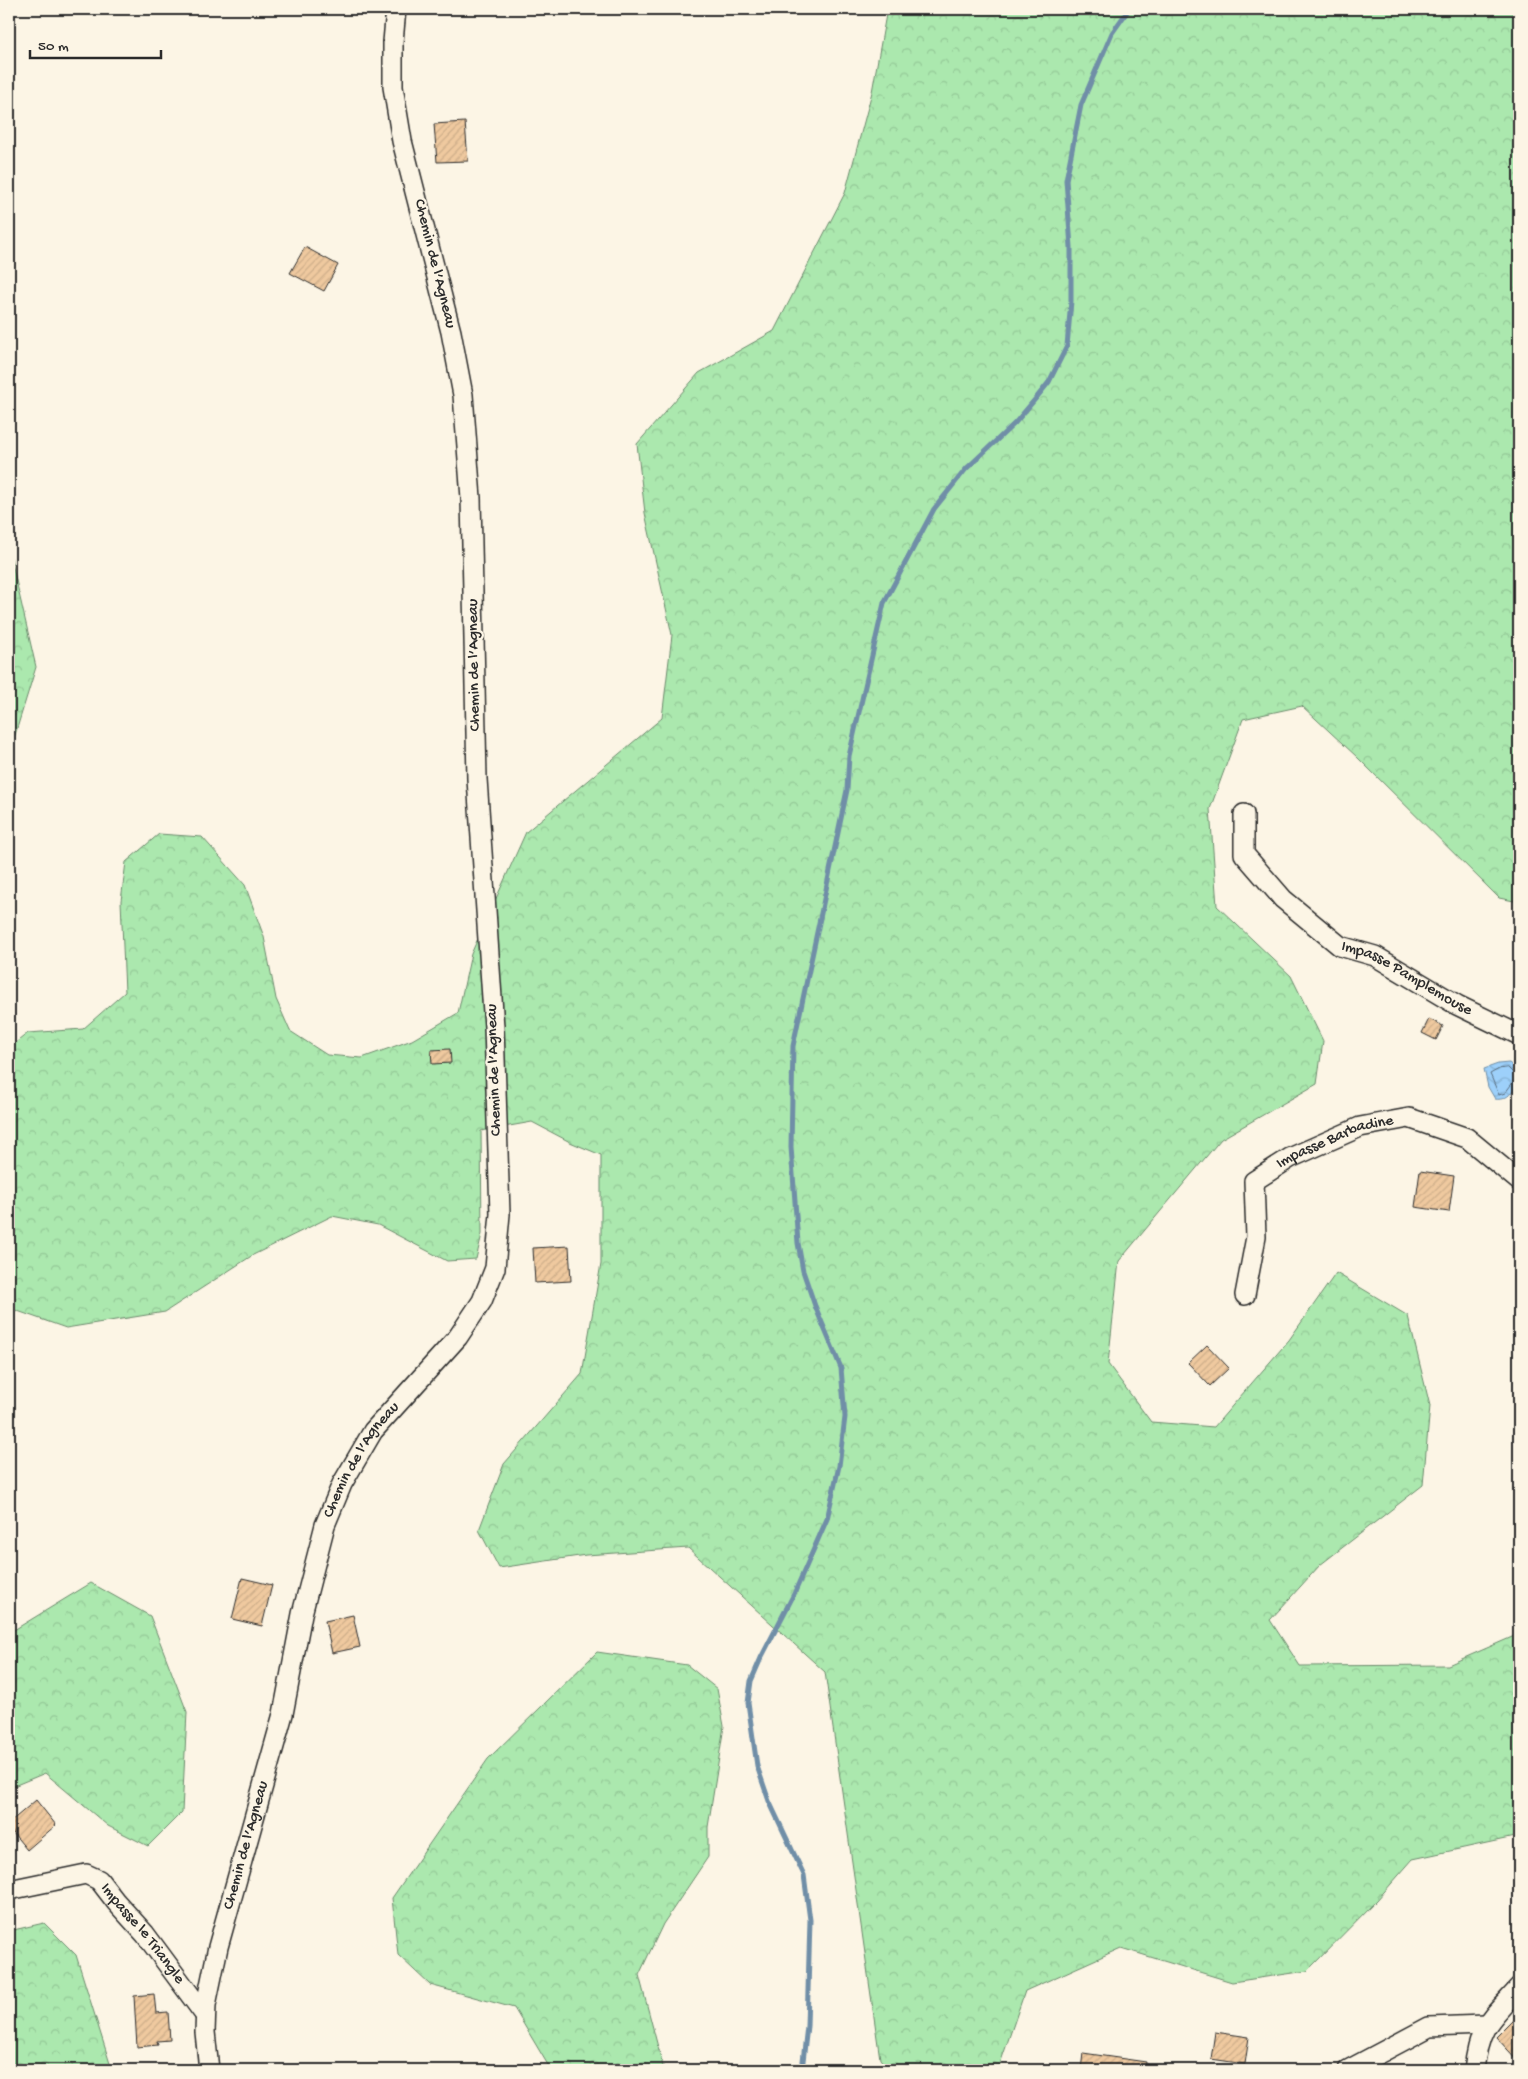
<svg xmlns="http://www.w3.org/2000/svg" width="1528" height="2079" viewBox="0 0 1528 2079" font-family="'Gochi Hand',sans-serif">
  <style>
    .forest { fill: url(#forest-crowns); stroke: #6b8a6c }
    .water { fill: url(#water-waves); stroke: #6f8ea7 }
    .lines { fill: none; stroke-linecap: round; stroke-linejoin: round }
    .shore { stroke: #596d7e; stroke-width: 1 }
    .stream { stroke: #6f8ea7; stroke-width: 5 }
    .building { fill: url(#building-hatch); stroke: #2b2b2b }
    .minor-casing { stroke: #2b2b2b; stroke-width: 22 }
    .minor { stroke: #fcf5e5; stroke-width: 19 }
    .labels { text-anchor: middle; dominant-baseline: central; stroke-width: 4.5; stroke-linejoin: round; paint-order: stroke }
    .street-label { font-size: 16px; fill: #2b2b2b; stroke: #fcf5e5 }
  </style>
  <defs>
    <pattern id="forest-crowns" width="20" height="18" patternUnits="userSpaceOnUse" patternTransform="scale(1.25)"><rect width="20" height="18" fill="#abe8ae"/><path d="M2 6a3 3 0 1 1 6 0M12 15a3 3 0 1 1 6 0" fill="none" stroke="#93c796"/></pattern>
    <pattern id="water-waves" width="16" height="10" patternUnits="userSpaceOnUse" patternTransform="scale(1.25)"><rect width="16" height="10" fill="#9dd0fa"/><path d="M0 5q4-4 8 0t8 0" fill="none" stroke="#87b3d6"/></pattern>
    <pattern id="building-hatch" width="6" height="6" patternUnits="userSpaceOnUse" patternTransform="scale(1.25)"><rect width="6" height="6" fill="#efc99f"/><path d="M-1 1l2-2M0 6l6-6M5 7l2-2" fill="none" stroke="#cdad89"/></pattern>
  </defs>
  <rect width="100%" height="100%" fill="#fcf5e5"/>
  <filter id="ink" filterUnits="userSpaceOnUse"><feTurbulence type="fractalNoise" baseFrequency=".02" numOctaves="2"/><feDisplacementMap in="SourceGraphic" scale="10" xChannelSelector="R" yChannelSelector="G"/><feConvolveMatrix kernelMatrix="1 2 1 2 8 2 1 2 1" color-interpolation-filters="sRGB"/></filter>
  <g filter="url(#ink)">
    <g class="forest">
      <path d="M887,9H1519V902L1499,898L1357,757L1302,706L1243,719L1210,809L1217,906L1291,976L1323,1041L1317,1084L1221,1139L1119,1261L1108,1364L1151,1422L1214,1427L1289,1340L1336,1273L1408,1316L1430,1406L1423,1485L1320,1565L1270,1620L1300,1666L1448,1665L1519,1634V1836L1413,1859L1377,1900L1307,1971L1232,1982L1121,1948L1025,1991L998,2070H889L880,2059L825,1672L688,1548L586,1555L499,1568L479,1530L504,1464L582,1374L601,1264V1155L570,1142L532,1122L481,1131L482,1234L476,1259L447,1261L378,1225L332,1216L253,1255L165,1312L66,1328L9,1308V1048L28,1033L83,1029L125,992L121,901L126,862L159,834L202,837L245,885L264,937L276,999L290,1031L327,1055L362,1058L412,1040L458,1013L471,954L526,832L662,718L672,635L645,513L637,444L699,373L774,331L845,193L872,92Z"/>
      <path d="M9,550L36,667L9,754Z"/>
      <path d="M91,1583L150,1616L187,1712L182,1812L148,1846L108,1826L45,1773L9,1788V1633Z"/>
      <path d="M597,1652L687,1665L717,1689L724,1726L708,1827V1857L663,1924L639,1975L664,2070H551L514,2008L430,1985L398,1955L392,1898L488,1759Z"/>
      <path d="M44,1923L76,1955L112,2070H9V1931Z"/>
    </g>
    <path class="water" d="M1509,1063L1518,1070C1521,1083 1510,1102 1495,1099L1488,1087L1484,1069L1498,1064Z"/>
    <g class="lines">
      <path class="shore" d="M1508,1068L1517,1077L1505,1093L1499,1095L1490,1074L1499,1069Z"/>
      <path class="stream" d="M802,2070L807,2026L810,1920L804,1875L769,1801L757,1766L748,1703L751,1681L761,1658L794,1594L827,1519L839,1466L845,1417L841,1368L815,1306L803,1271L798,1243L791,1147L793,1046L847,790L849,756L884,603L934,509L966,469L1015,423L1037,397L1049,382L1067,346L1071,301V247L1066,180L1081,105L1112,33L1129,9"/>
    </g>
    <g class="building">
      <path d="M465,122L468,161L437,162L434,124Z"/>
      <path d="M305,247L338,265L324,291L290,273Z"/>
      <path d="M1429,1019L1443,1026L1436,1040L1422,1033Z"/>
      <path d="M450,1049L451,1063L432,1064L431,1050Z"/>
      <path d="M1420,1171L1454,1176L1449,1212L1415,1207Z"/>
      <path d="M569,1246L571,1281L535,1283L533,1248Z"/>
      <path d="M1207,1345L1229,1368L1210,1386L1188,1363Z"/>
      <path d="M242,1578L272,1585L262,1626L232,1619Z"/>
      <path d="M353,1615L360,1647L332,1653L325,1621Z"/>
      <path d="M36,1800L56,1825L27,1850L9,1828V1823Z"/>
      <path d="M154,1994L156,2013L168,2012L170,2040L157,2041L158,2045L137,2047L134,1996Z"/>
      <path d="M1519,2014V2062L1496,2037Z"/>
      <path d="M1215,2032L1249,2037L1245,2064L1211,2059Z"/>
      <path d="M1083,2053L1146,2062L1145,2070H1081Z"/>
    </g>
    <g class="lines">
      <g class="minor-casing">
        <g id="minor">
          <path id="s1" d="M1244,814V854L1283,899L1340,946L1375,956L1457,1005L1519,1035"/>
          <path id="s2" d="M1245,1295L1256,1237L1254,1181L1290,1158L1360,1127L1409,1118L1467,1138L1519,1181"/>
          <path id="s3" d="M9,1890L86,1874L99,1880L116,1902L145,1934L205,2015"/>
          <path id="s4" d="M209,2070L205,2032L206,2005L218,1947L283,1714L302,1614L325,1525L342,1484L373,1431L458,1337L482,1301L495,1268L500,1214L494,1027L477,779L471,498L463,395L451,332L402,141L393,87V42L396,9"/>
          <path d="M1348,2070L1429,2027L1485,2025"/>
          <path d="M1474,2070C1479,2025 1490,2020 1519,1988"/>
        </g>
      </g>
      <use href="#minor" class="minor"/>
    </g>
  </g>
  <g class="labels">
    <g class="street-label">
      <text transform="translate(434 264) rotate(76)">Chemin de l’Agneau</text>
      <text transform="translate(475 665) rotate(-91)">Chemin de l’Agneau</text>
      <text stroke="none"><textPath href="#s1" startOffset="248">Impasse Pamplemouse</textPath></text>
      <text transform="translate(495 1070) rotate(-92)">Chemin de l’Agneau</text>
      <text stroke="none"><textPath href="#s2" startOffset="206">Impasse Barbadine</textPath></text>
      <text stroke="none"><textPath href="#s4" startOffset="635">Chemin de l’Agneau</textPath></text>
      <text stroke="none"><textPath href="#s4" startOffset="230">Chemin de l’Agneau</textPath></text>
      <text stroke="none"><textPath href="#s3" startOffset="162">Impasse le Triangle</textPath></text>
    </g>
  </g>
  <rect width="1528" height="2079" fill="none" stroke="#fcf5e5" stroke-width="30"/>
  <rect x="15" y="15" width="1498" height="2049" fill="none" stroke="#2b2b2b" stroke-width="2" filter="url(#ink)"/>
  <path d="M30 50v8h131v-8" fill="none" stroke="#2b2b2b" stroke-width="2.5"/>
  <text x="38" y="50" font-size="15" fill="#2b2b2b" stroke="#fcf5e5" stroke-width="4" paint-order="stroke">50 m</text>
</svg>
